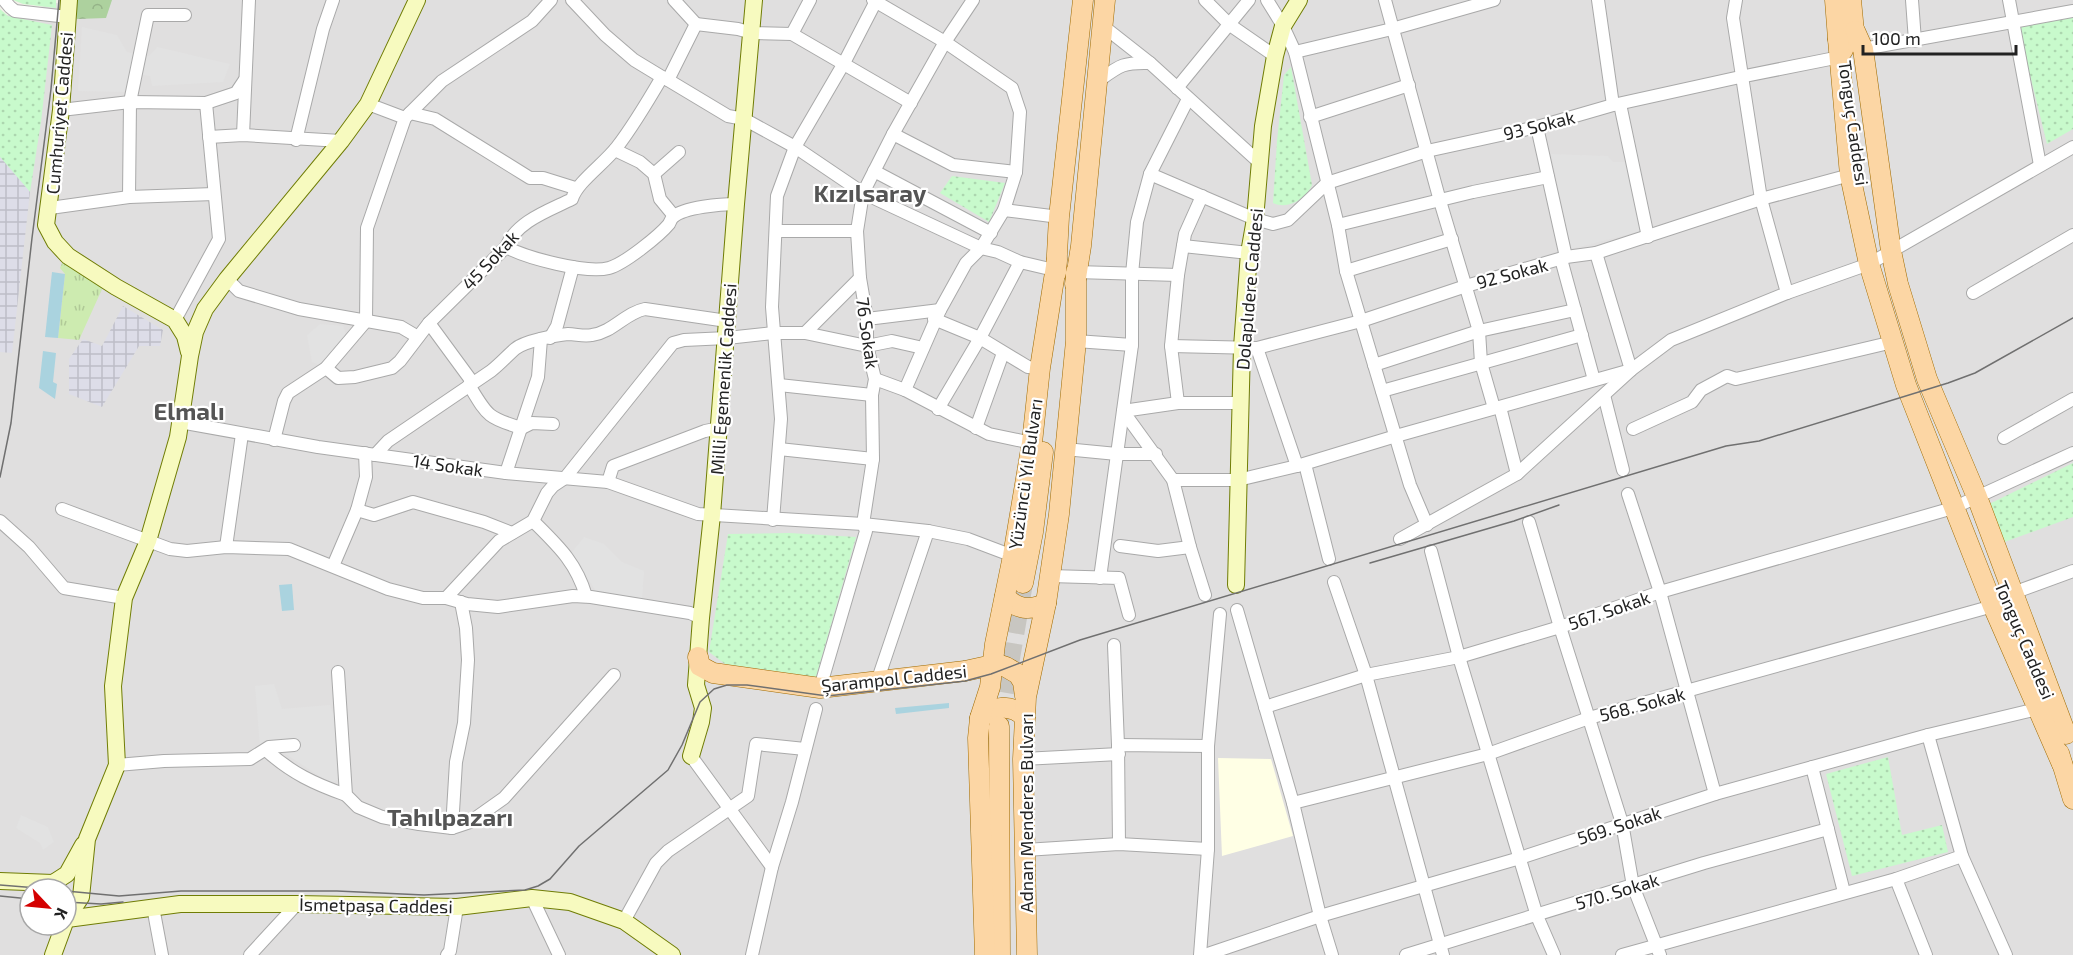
<svg xmlns="http://www.w3.org/2000/svg" width="2073" height="955" viewBox="0 0 2073 955" font-family="'Exo 2',sans-serif">
  <style>
    .residential { fill: #e0dfdf; fill-rule: evenodd }
    .education { fill: #ffffe5 }
    .grass { fill: url(#grass-tufts) }
    .forest { fill: url(#forest-crowns) }
    .park { fill: url(#park-dots) }
    .parking { fill: #e2e2e2 }
    .plaza { fill: url(#plaza-grid) }
    .water { fill: #aad3df }
    .lines { fill: none; stroke-linecap: round; stroke-linejoin: round }
    .primary-tunnel { stroke: #c8c6c1; stroke-width: 20; stroke-dasharray: 20 10; stroke-linecap: butt }
    .street-casing { stroke: #a9a9a9; stroke-width: 14 }
    .secondary-casing { stroke: #707d05; stroke-width: 18 }
    .primary-casing { stroke: #a06b00; stroke-width: 21 }
    .street { stroke: #fff; stroke-width: 12 }
    .secondary { stroke: #f7fabf; stroke-width: 16 }
    .primary { stroke: #fcd6a4; stroke-width: 20 }
    .tram { stroke: #707070; stroke-width: 1.5 }
    .labels { text-anchor: middle; dominant-baseline: central; stroke-width: 4.5; stroke-linejoin: round; paint-order: stroke }
    .street-label { font-size: 18px; fill: #222; stroke: #fff }
    .district-label { font-size: 24px; font-weight: bold; fill: #555; stroke: #fff }
  </style>
  <defs>
    <pattern id="grass-tufts" width="24" height="20" patternUnits="userSpaceOnUse" patternTransform="scale(1.5)"><rect width="24" height="20" fill="#cdebb0"/><path d="M3 7l-1-3M5 7V3M7 7l1-3M15 17l-1-3M17 17v-4M19 17l1-3" fill="none" stroke="#b0c997"/></pattern>
    <pattern id="forest-crowns" width="20" height="18" patternUnits="userSpaceOnUse" patternTransform="scale(1.5)"><rect width="20" height="18" fill="#add19e"/><path d="M2 6a3 3 0 1 1 6 0M12 15a3 3 0 1 1 6 0" fill="none" stroke="#95b388"/></pattern>
    <pattern id="park-dots" width="8" height="8" patternUnits="userSpaceOnUse" patternTransform="scale(1.5)"><rect width="8" height="8" fill="#c8facc"/><path d="M2 2h.1M6 6h.1" fill="none" stroke="#acd6af" stroke-width="1.8" stroke-linecap="round"/></pattern>
    <pattern id="plaza-grid" width="8" height="8" patternUnits="userSpaceOnUse" patternTransform="scale(1.5)"><rect width="8" height="8" fill="#dddde8"/><path d="M0 4h8M4 0v8" fill="none" stroke="#bdbdc7"/></pattern>
  </defs>
  <rect width="100%" height="100%" fill="#f2efe9"/>
  <path class="residential" d="M69,0H2073V955H0V17ZM30,889H66V925H30Z"/>
  <path class="education" d="M1218,758L1271,759L1293,836L1222,856Z"/>
  <path class="grass" d="M63,261L103,287L79,340L58,338L65,274L60,268Z"/>
  <path class="forest" d="M76,0H112L106,18L77,19Z"/>
  <g class="park">
    <path d="M13,0H56V8L23,4Z"/>
    <path d="M0,9L8,16L52,25L41,122L30,192L0,157Z"/>
    <path d="M2073,17V129L2047,144L2018,26Z"/>
    <path d="M1291,67L1312,185C1306,199 1288,210 1273,203L1277,141L1284,75Z"/>
    <path d="M952,176L1005,183L989,222L940,193Z"/>
    <path d="M2073,463V517L1999,544L1983,507Z"/>
    <path d="M789,533L856,537L816,677L725,664L709,652L728,534Z"/>
    <path d="M1888,757L1902,835L1942,825L1948,852L1852,876L1826,774Z"/>
  </g>
  <g class="parking">
    <path d="M82,27L117,35L127,52L149,56L157,47L230,64L223,82L152,86L150,76L132,73L126,92L78,91Z"/>
    <path d="M1551,154L1608,156L1613,162H1627L1642,231L1571,249Z"/>
    <path d="M320,324L343,326L347,337L322,366L312,362L307,335Z"/>
    <path d="M584,537L604,544L622,562L644,571L642,600L595,590L571,553Z"/>
    <path d="M274,684L282,709L330,705L333,713H339L341,775L337,780L330,783L284,753L260,747L255,686Z"/>
    <path d="M21,815L48,827L54,842L43,850L40,843L16,828Z"/>
  </g>
  <g class="plaza">
    <path d="M0,157L30,192L12,353L0,352Z"/>
    <path d="M123,306L163,330L160,346H139L102,407L69,394V359L83,339L102,346Z"/>
  </g>
  <g class="water">
    <path d="M52,272L65,274L58,338L45,337Z"/>
    <path d="M43,351L56,353L53,382L57,384L55,399L39,388Z"/>
    <path d="M292,584L294,610L282,611L279,585Z"/>
    <path d="M949,703V708L896,714L895,708Z"/>
  </g>
  <g class="lines">
    <path class="primary-tunnel" d="M999,722L1023,583"/>
    <g class="street-casing">
      <g id="street">
        <path d="M4,0L10,7L15,11L68,17"/>
        <path d="M572,0L605,35L634,60L662,77"/>
        <path d="M674,0L696,24"/>
        <path d="M873,0L945,42L1012,88L1020,112L1016,172L1004,210L981,248L966,263L940,310L905,390"/>
        <path d="M1205,0L1230,25L1275,56"/>
        <path d="M1267,0L1283,26L1295,52L1338,225L1346,271L1410,485L1427,525"/>
        <path d="M1385,0L1440,201L1479,331L1481,363L1494,408"/>
        <path d="M1598,0L1613,105"/>
        <path d="M1736,0L1733,18L1761,199L1787,293"/>
        <path d="M1912,0L1915,41"/>
        <path d="M2009,0L2040,165"/>
        <path d="M696,24L738,29L752,33L792,34L911,103"/>
        <path d="M1108,30L1150,63L1260,163"/>
        <path d="M792,34L810,0"/>
        <path d="M1863,49L2073,11"/>
        <path d="M1295,52L1392,29L1494,0"/>
        <path d="M668,80L728,116L744,119L795,147L863,193L981,248L998,252L1020,262L1054,270"/>
        <path d="M1097,82C1119,66 1122,62 1150,63"/>
        <path d="M1177,88L1249,0"/>
        <path d="M368,104L405,118"/>
        <path d="M1620,104L1648,237"/>
        <path d="M61,110L130,102L206,103L236,93L244,81"/>
        <path d="M410,113L435,119L530,178H543L575,188"/>
        <path d="M1310,117L1409,85"/>
        <path d="M1537,127L1566,257"/>
        <path d="M893,134L953,165L1016,172"/>
        <path d="M243,135L249,0"/>
        <path d="M209,137L243,135L341,141"/>
        <path d="M296,140L323,29L333,0"/>
        <path d="M615,150L640,162L654,174L660,199L674,216"/>
        <path d="M874,171L991,233"/>
        <path d="M654,174L679,152"/>
        <path d="M1150,174L1255,219L1273,224L1288,220L1327,183L1427,151L1537,127L1613,105L1740,77L1840,57"/>
        <path d="M129,197L130,102L148,15H185"/>
        <path d="M50,208L129,197L214,194"/>
        <path d="M1004,210L1059,217"/>
        <path d="M1338,225L1473,192L1548,177"/>
        <path d="M776,231H857"/>
        <path d="M1183,246L1249,253"/>
        <path d="M506,247C527,258 586,274 609,268C624,264 659,236 669,224C670,222 671,219 673,217C684,207 722,204 736,204"/>
        <path d="M1561,259L1594,380"/>
        <path d="M1346,271L1452,239"/>
        <path d="M1076,272L1178,275"/>
        <path d="M227,279L239,291L299,309L401,327L418,337"/>
        <path d="M1973,293L2073,235"/>
        <path d="M867,319L940,310"/>
        <path d="M934,319L980,338L1028,367L1040,368"/>
        <path d="M175,320L219,239L206,103"/>
        <path d="M429,323L473,383"/>
        <path d="M805,333L860,278"/>
        <path d="M550,338L557,326L573,267"/>
        <path d="M1076,341L1132,345"/>
        <path d="M1171,346L1257,348L1361,321L1466,286L1566,257L1596,253L1761,199L1850,175"/>
        <path d="M1257,348L1297,466"/>
        <path d="M1374,365L1479,331L1575,310"/>
        <path d="M326,368L338,378L355,377L392,368L400,361L429,323L506,247C517,221 548,211 572,199C577,182 604,164 617,147C634,125 648,101 662,77L668,80L696,24"/>
        <path d="M875,379L905,390L989,434L1032,443"/>
        <path d="M469,385C487,415 487,418 522,428L532,423L553,424"/>
        <path d="M779,385L872,395"/>
        <path d="M1382,391L1582,335"/>
        <path d="M1604,395L1623,470"/>
        <path d="M1178,403L1171,346L1178,275L1185,234L1202,196"/>
        <path d="M1500,407L1517,474"/>
        <path d="M938,409L980,338L1020,262"/>
        <path d="M180,422L318,447L506,473L608,482L698,514L863,524L928,531L968,539L1013,556"/>
        <path d="M976,428L1003,353"/>
        <path d="M1633,429L1692,402L1701,390L1727,376L1736,379L1893,342"/>
        <path d="M2004,438L2073,399"/>
        <path d="M274,440L284,401L288,393L326,368L366,321L367,228L405,118L442,81L532,21L551,0"/>
        <path d="M779,449L873,459"/>
        <path d="M1065,449L1117,454H1156"/>
        <path d="M375,455L388,441L491,371C500,364 507,356 515,349C524,341 557,335 568,334C576,334 584,337 592,335C613,332 625,313 645,309L727,321"/>
        <path d="M1305,464L1329,559"/>
        <path d="M506,473L538,377L541,339"/>
        <path d="M1173,480H1238L1297,466L1396,436L1631,370L1596,253"/>
        <path d="M608,482L613,466L705,431L720,428"/>
        <path d="M1628,494L1660,592L1715,794"/>
        <path d="M62,509L170,549L187,551L226,547L289,549L388,589L423,598H446L499,541L533,521L547,493L553,486L565,478L673,343L684,340L727,338L773,333H805L867,346L892,341L923,348"/>
        <path d="M357,510L374,515L413,502L484,522L512,533"/>
        <path d="M773,520L781,419L772,307L777,196L795,147L844,63L876,1"/>
        <path d="M0,521L29,547L64,588L124,598"/>
        <path d="M533,521C558,546 576,562 586,596"/>
        <path d="M1529,522L1560,627L1622,823L1633,886L1660,955"/>
        <path d="M1400,539L1517,474L1631,370L1671,340L1787,293L1869,264L2073,147"/>
        <path d="M1120,546L1158,551L1190,547"/>
        <path d="M226,547L242,434"/>
        <path d="M1431,551L1459,657L1537,916L1554,955"/>
        <path d="M333,566L357,510L366,477L365,453"/>
        <path d="M1050,576L1119,578L1129,615"/>
        <path d="M1100,578L1132,345V274L1137,222L1150,174L1188,99"/>
        <path d="M1334,582L1366,675L1443,955"/>
        <path d="M2013,593L2073,571"/>
        <path d="M1205,595L1190,547L1173,480L1123,411L1178,403H1240"/>
        <path d="M446,598L467,604L498,607L573,596L591,597L690,613L701,618"/>
        <path d="M1237,610L1293,803L1320,916L1332,955"/>
        <path d="M1114,645L1118,745"/>
        <path d="M338,672L346,795L358,807L382,817L419,824L452,828L470,822L504,798L614,675"/>
        <path d="M877,682L928,531"/>
        <path d="M820,688L866,531L863,524L873,459L872,395L875,379L867,346V319L860,278L857,231L863,193L893,134L945,42L973,0"/>
        <path d="M1265,707L1366,675L1459,657L1560,627L1660,592L1953,508L2073,453"/>
        <path d="M1928,735L1962,856L2006,955"/>
        <path d="M266,750C291,773 315,784 346,795"/>
        <path d="M691,756L772,867"/>
        <path d="M1023,759L1119,754"/>
        <path d="M117,765L164,761L250,759L269,747L294,745"/>
        <path d="M1812,767L1844,892"/>
        <path d="M1293,803L1488,754L1589,718L1993,606"/>
        <path d="M452,828L456,762L464,723L468,660L466,628L461,602"/>
        <path d="M1119,844L1118,745L1208,746"/>
        <path d="M1025,850L1119,844L1208,849"/>
        <path d="M1896,879L1926,955"/>
        <path d="M532,898L559,955"/>
        <path d="M153,907L162,955"/>
        <path d="M624,921L656,863L668,851L748,796L756,744L805,749"/>
        <path d="M250,955L297,904"/>
        <path d="M447,955L450,951L457,907"/>
        <path d="M752,955L772,867L792,802L816,709"/>
        <path d="M1200,955L1208,849V746L1220,614"/>
        <path d="M1205,955L1320,916L1520,858L1715,794L1928,735L2037,709"/>
        <path d="M1406,955L1704,863L1828,829"/>
        <path d="M1622,955L1896,879L1962,856"/>
      </g>
    </g>
    <g class="secondary-casing">
      <g id="secondary">
        <path d="M69,0L61,110L46,225L55,242L68,256L116,287L175,320L185,336L189,352"/>
        <path d="M1236,585L1242,347L1249,253L1255,219L1263,126L1275,56L1283,26L1299,0"/>
        <path d="M691,756L701,722L703,708L696,685L701,618L712,515L736,204L754,0"/>
        <path d="M0,881L53,883L67,874L83,845"/>
        <path d="M67,919L180,904H297L457,907L532,898L570,902L624,921L672,955"/>
        <path d="M66,920L81,897L87,839L117,765L113,686L124,598L148,541L178,437L190,356L195,332L205,309L227,279L341,141L368,104L417,0"/>
        <path d="M53,955L64,925"/>
      </g>
    </g>
    <g class="primary-casing">
      <g id="primary">
        <path d="M1835,0L1838,39L1843,50"/>
        <path d="M1851,0L1855,42"/>
        <path d="M1855,31L1863,49L1891,251L1898,284L1927,379L1977,497L2066,734"/>
        <path d="M1838,39L1850,175L1869,264L1906,385L1993,606L2062,764"/>
        <path d="M1056,273L1059,217L1083,0"/>
        <path d="M1075,284L1081,246L1105,0"/>
        <path d="M1023,583L1033,532L1043,452"/>
        <path d="M1005,596C1016,610 1031,611 1046,603"/>
        <path d="M698,657L700,666L713,673L820,688L965,671L997,664L1006,667L1018,674L1023,682L1025,696"/>
        <path d="M980,718C995,706 1010,703 1025,717"/>
        <path d="M999,726L1000,955"/>
        <path d="M2059,753L2073,799"/>
        <path d="M985,955L978,738L980,718L990,687L995,644L1013,556L1032,443L1040,368L1057,260"/>
        <path d="M1027,955L1023,759L1026,697L1046,603L1059,514L1076,341V272"/>
      </g>
    </g>
    <use href="#street" class="street"/>
    <use href="#secondary" class="secondary"/>
    <use href="#primary" class="primary"/>
    <g class="tram">
      <path d="M0,477L11,423L32,238L51,89L59,0"/>
      <path d="M1370,563L1514,521L1559,505"/>
      <path d="M0,885L50,889"/>
      <path d="M66,891L119,896L181,891H337L424,895L525,890L538,886L550,879L579,846L668,770L682,745L700,702L714,689L727,685H747L827,696L965,681L991,674L1080,640L1726,446L1759,441L1948,383L1975,373L2073,318"/>
      <path d="M0,896L30,899"/>
      <path d="M66,902L101,904L123,902"/>
    </g>
  </g>
  <g class="labels">
    <g class="street-label">
      <text transform="translate(59 113) rotate(-85)">Cumhuriyet Caddesi</text>
      <text transform="translate(1854 123) rotate(82)">Tonguç Caddesi</text>
      <text transform="translate(1539 125) rotate(-14)">93 Sokak</text>
      <text transform="translate(490 260) rotate(-47)">45 Sokak</text>
      <text transform="translate(1512 273) rotate(-15)">92 Sokak</text>
      <text transform="translate(1249 289) rotate(-85)">Dolaplıdere Caddesi</text>
      <text transform="translate(868 333) rotate(82)">76 Sokak</text>
      <text transform="translate(723 379) rotate(-86)">Milli Egemenlik Caddesi</text>
      <text transform="translate(448 465) rotate(8)">14 Sokak</text>
      <text transform="translate(1025 474) rotate(-82)">Yüzüncü Yıl Bulvarı</text>
      <text transform="translate(1609 610) rotate(-19)">567. Sokak</text>
      <text transform="translate(2025 640) rotate(67)">Tonguç Caddesi</text>
      <text transform="translate(894 678) rotate(-6)">Şarampol Caddesi</text>
      <text transform="translate(1642 704) rotate(-15)">568. Sokak</text>
      <text transform="translate(1026 813) rotate(-90)">Adnan Menderes Bulvarı</text>
      <text transform="translate(1619 825) rotate(-18)">569. Sokak</text>
      <text transform="translate(1617 891) rotate(-17)">570. Sokak</text>
      <text transform="translate(376 905) rotate(1)">İsmetpaşa Caddesi</text>
    </g>
    <g class="district-label">
      <text x="870" y="192">Kızılsaray</text>
      <text x="189" y="410">Elmalı</text>
      <text x="450" y="816">Tahılpazarı</text>
    </g>
  </g>
  <g transform="translate(48 907) rotate(116)"><circle r="28" fill="#ffffff" stroke="#a7a7a7" stroke-width="1.5"/>
  <path d="M0-4.5L10 22L0 15L-10 22Z" fill="#d40000"/>
  <text y="-9" font-size="16" font-weight="bold" text-anchor="middle" fill="#222222">K</text>
  </g>
  <path d="M1863 45v9h153v-9" fill="none" stroke="#222222" stroke-width="3"/>
  <text x="1872" y="45" font-size="18" fill="#222222" stroke="#ffffff" stroke-width="4.5" paint-order="stroke">100 m</text>
</svg>
